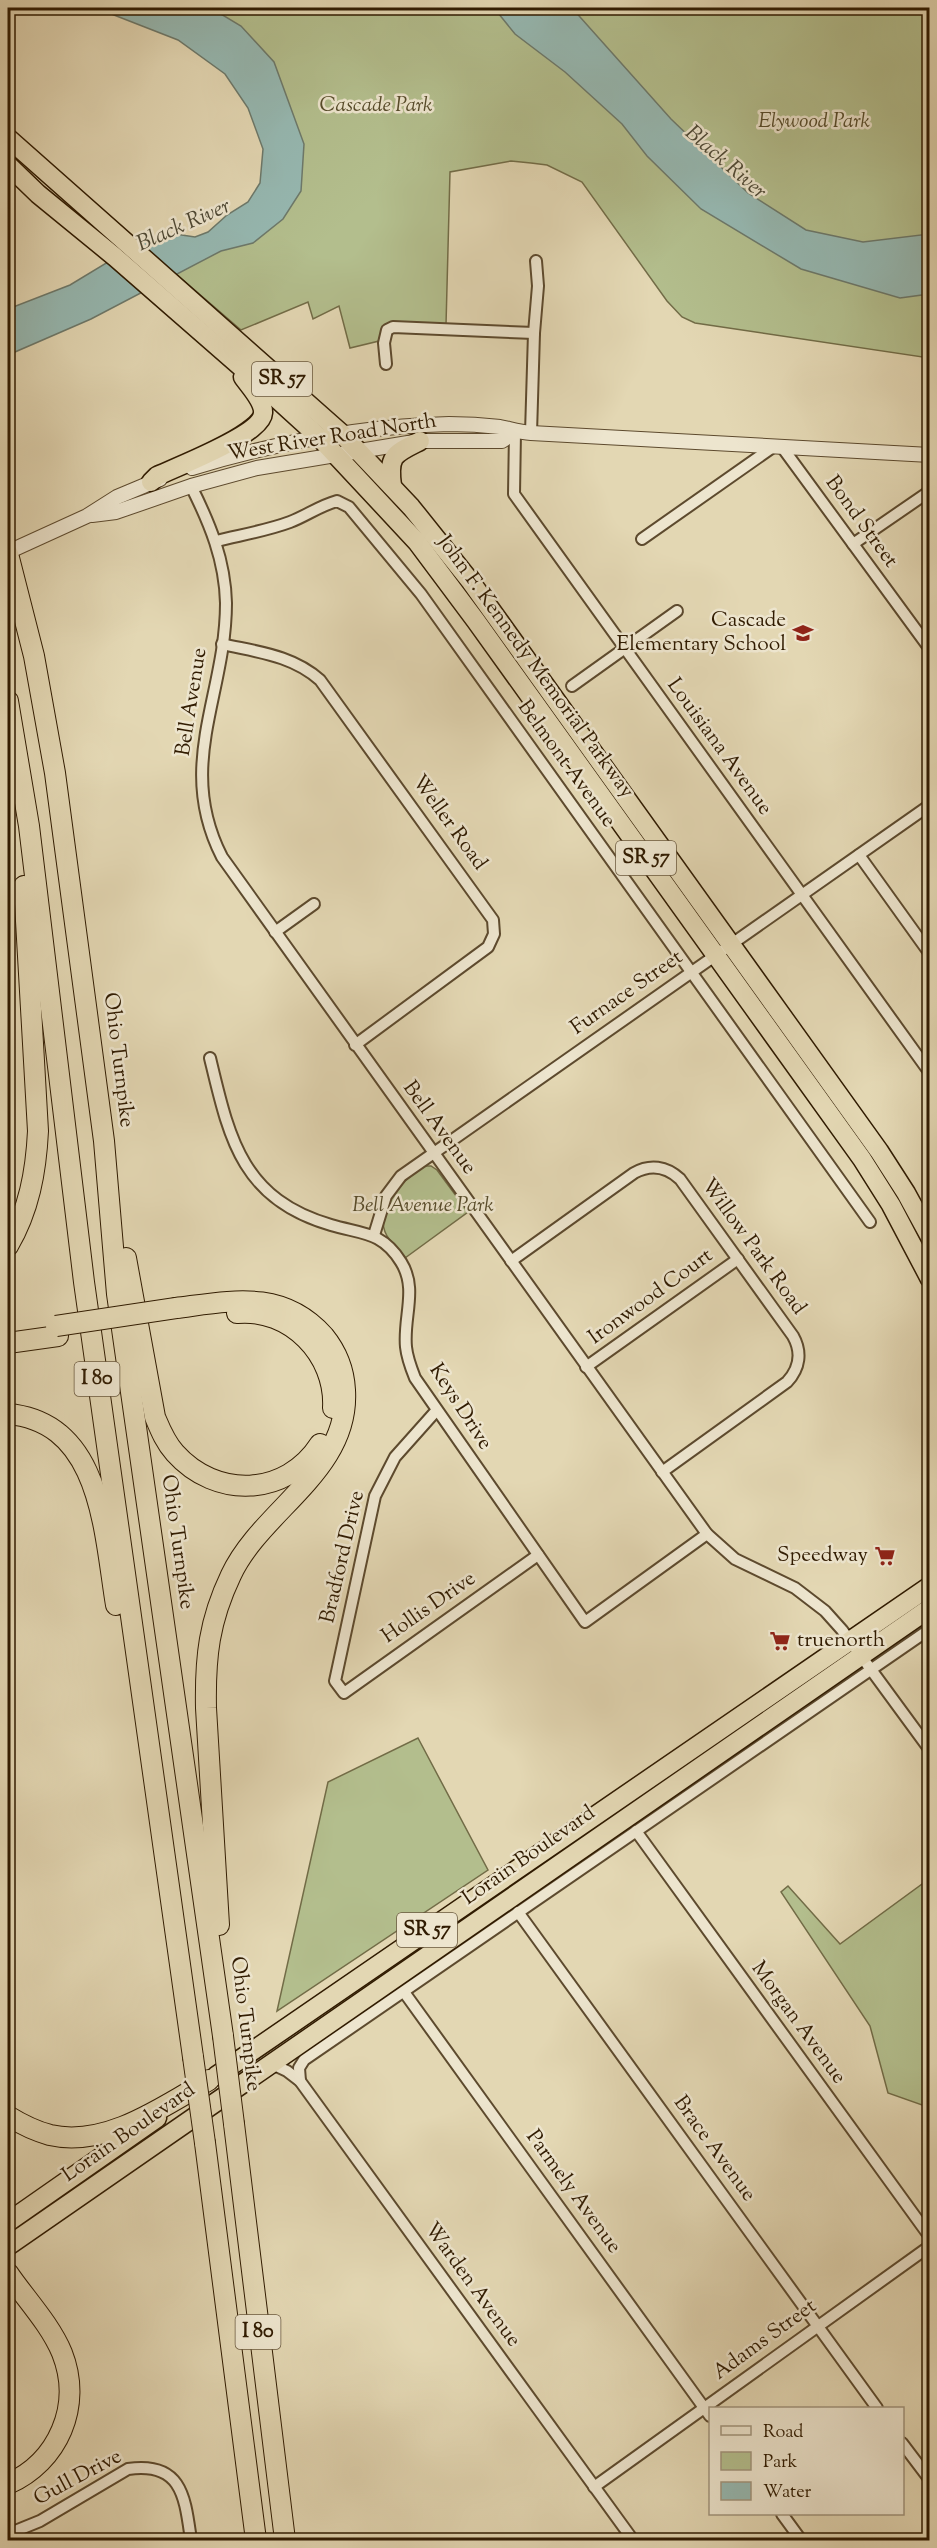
<svg xmlns="http://www.w3.org/2000/svg" width="937" height="2548" viewBox="0 0 937 2548" font-family="'Sorts Mill Goudy',serif">
  <style>
    .green { fill: #b3be8d; stroke: #726c47; stroke-width: 1.5 }
    .water { fill: #96b8b1; stroke: #6d796b; stroke-width: 1.5 }
    .lines { fill: none; stroke-linecap: round; stroke-linejoin: round }
    .minor-casing { stroke: #5d4a2e; stroke-width: 14 }
    .tertiary-casing { stroke: #5d4a2e; stroke-width: 16 }
    .trunk-casing { stroke: #301b01; stroke-width: 21 }
    .motorway-casing { stroke: #301b01; stroke-width: 22 }
    .minor { stroke: #ede5ce; stroke-width: 10 }
    .tertiary { stroke: #ede5ce; stroke-width: 14 }
    .trunk { stroke: #e3d7b3; stroke-width: 18 }
    .motorway { stroke: #e3d7b3; stroke-width: 20 }
    .motorway-bridge-casing { stroke: #301b01; stroke-width: 22; stroke-linecap: butt }
    .motorway-bridge { stroke: #e3d7b3; stroke-width: 20 }
    .labels { text-anchor: middle; dominant-baseline: central; stroke-width: 5; stroke-linejoin: round; paint-order: stroke }
    .shield { fill: #ede5ce; stroke: #69583e; stroke-width: 1.5 }
    .shield-label { font-size: 20px; font-weight: bold; fill: #301b01 }
    .park-label { font-size: 21px; font-style: italic; fill: #574c2b; stroke: #ede5ce }
    .street-label { font-size: 21px; fill: #301b01; stroke: #ede5ce }
    .poi-label { font-size: 21px; fill: #301b01; stroke: #ede5ce; text-anchor: end }
    .water-label { font-size: 22px; font-style: italic; fill: #4f4a36; stroke: #ede5ce }
  </style>
  <rect width="100%" height="100%" fill="#e3d7b3"/>
  <filter id="stains"><feTurbulence type="fractalNoise" baseFrequency=".00333" numOctaves="4"/><feColorMatrix values="0 0 0 0 .2 0 0 0 0 .09 0 0 0 0 .02 0 0 0 .5 -.17"/></filter>
  <radialGradient id="worn" r=".72"><stop offset=".6" stop-color="#630" stop-opacity="0"/><stop offset="1" stop-color="#630" stop-opacity=".3"/></radialGradient>
  <g class="green">
    <path d="M155,8H929V358L695,323L682,317L667,301L582,182L547,165L531,163L511,161L450,172L446,325L393,322L379,341L350,348L339,306L313,319L308,302L241,330L161,261L227,235L283,178L258,80Z"/>
    <path d="M423,1166H431L437,1170L468,1212L405,1258C400,1250 392,1244 387,1236C372,1210 404,1180 423,1166Z"/>
    <path d="M418,1738L488,1870L277,2011L328,1782Z"/>
    <path d="M929,1879L930,2099L922,2105L888,2093L870,2026L781,1892L788,1886L840,1944Z"/>
  </g>
  <g class="water">
    <path d="M96,8H211L241,26L274,62L304,144L301,191L283,219L253,243L221,251L91,319L8,355V309L70,285L141,242L175,234L195,237L208,232L227,215L248,202L260,183L263,149L248,108L225,74L178,40Z"/>
    <path d="M494,8H572L671,119L748,193L806,230L863,242L929,234V294L900,298L801,269L701,209L647,156L622,124L565,72L515,34Z"/>
  </g>
  <g class="lines">
    <g class="minor-casing">
      <g id="minor">
        <path d="M386,364L384,343L387,330L393,327L534,333"/>
        <path d="M515,432L514,494L930,1073"/>
        <path d="M531,433L534,333L538,286L536,261"/>
        <path d="M782,447L930,649"/>
        <path d="M191,486C210,524 225,560 226,603C226,696 175,765 222,857L707,1534L735,1559L795,1588L825,1611L842,1630L930,1750"/>
        <path d="M642,539L773,447"/>
        <path d="M216,541C240,535 266,531 290,522C306,516 319,506 337,501L349,507L421,594L870,1222"/>
        <path d="M853,544L930,491"/>
        <path d="M222,644C257,652 292,655 320,680L493,920L494,934L488,947L355,1045"/>
        <path d="M572,686L677,611"/>
        <path d="M859,855L930,954"/>
        <path d="M275,932L314,904"/>
        <path d="M210,1058C229,1137 241,1199 331,1225C361,1234 382,1231 401,1262C418,1289 403,1317 406,1347C407,1357 411,1368 415,1378L585,1622L707,1534"/>
        <path d="M374,1235L386,1196L401,1176L930,805"/>
        <path d="M511,1261L634,1173C650,1164 666,1166 680,1179L793,1336C802,1352 800,1368 787,1382L662,1472"/>
        <path d="M586,1367L738,1259"/>
        <path d="M436,1411L395,1457L375,1496L335,1681L344,1693L538,1555"/>
        <path d="M636,1831L930,2237"/>
        <path d="M518,1912L877,2408"/>
        <path d="M404,1992L710,2416"/>
        <path d="M270,2063L287,2071L300,2081L633,2540"/>
        <path d="M300,2081L299,2068L304,2060L930,1629"/>
        <path d="M902,2443L930,2480"/>
        <path d="M594,2487L930,2246"/>
        <path d="M782,2514L801,2540"/>
        <path d="M8,2534L40,2521L128,2469C183,2461 185,2499 191,2540"/>
      </g>
    </g>
    <g class="tertiary-casing">
      <g id="tertiary">
        <path d="M192,468C275,443 362,426 449,424C465,424 483,425 500,427C510,429 520,432 531,433L930,455"/>
        <path d="M92,515L116,512L191,486L257,468L420,441H502L515,432"/>
        <path d="M8,552L87,516L117,497L160,479"/>
      </g>
    </g>
    <g class="trunk-casing">
      <g id="trunk">
        <path d="M8,138L341,433L411,507L471,582L879,1151L906,1193L930,1237"/>
        <path d="M8,165L38,194L115,257L265,388L320,438L417,542L476,621L862,1159L891,1205L930,1279"/>
        <path d="M151,482L157,476C177,467 262,434 263,413C264,401 249,386 243,377"/>
        <path d="M392,486C388,455 394,454 420,441"/>
        <path d="M216,2076L930,1586"/>
        <path d="M8,2222L157,2118"/>
        <path d="M8,2246L930,1608"/>
      </g>
    </g>
    <g class="motorway-casing">
      <g id="motorway">
        <path d="M8,554L34,656L55,773L104,1141L117,1294L223,2036"/>
        <path d="M8,701L29,826L84,1282L193,2057"/>
        <path d="M8,1246C29,1210 36,1172 38,1131L24,886"/>
        <path d="M126,1258L155,1417C160,1429 165,1442 175,1453C216,1499 286,1497 320,1444"/>
        <path d="M176,1308C232,1301 282,1289 324,1336C337,1352 344,1370 345,1390C350,1471 262,1509 231,1575C209,1621 205,1657 206,1708L219,1925"/>
        <path d="M237,1313C290,1308 336,1355 333,1408"/>
        <path d="M8,1343L58,1336"/>
        <path d="M8,1414C102,1422 104,1533 116,1605"/>
        <path d="M8,2116C21,2124 35,2131 50,2135C106,2148 164,2106 209,2080"/>
        <path d="M234,2124L285,2540"/>
        <path d="M205,2143L256,2540"/>
        <path d="M8,2273C25,2298 50,2324 62,2353C83,2406 58,2462 8,2484"/>
      </g>
    </g>
    <use href="#minor" class="minor"/>
    <use href="#tertiary" class="tertiary"/>
    <use href="#trunk" class="trunk"/>
    <use href="#motorway" class="motorway"/>
    <g class="motorway-bridge-casing">
      <g id="motorway-bridge">
        <path d="M56,1326L176,1308"/>
        <path d="M223,2036L234,2124"/>
        <path d="M193,2057L205,2143"/>
      </g>
    </g>
    <use href="#motorway-bridge" class="motorway-bridge"/>
  </g>
  <defs>
    <g id="school-bare" transform="scale(1.62)"><path d="M0-5L7-2L0 1L-7-2ZM-4 1L0 2.5L4 1V4Q0 6-4 4Z" fill="#8f2418" stroke="#ede5ce" stroke-width="2.5" paint-order="stroke"/></g>
    <g id="supermarket-bare" transform="scale(1.62)"><path d="M-6-5.5h2.5l.6 2H6L4.5 2H-2.5L-4.4-4H-6ZM-1.5 3.2a1.3 1.3 0 1 0 .1 0ZM3 3.2a1.3 1.3 0 1 0 .1 0Z" fill="#8f2418" stroke="#ede5ce" stroke-width="2.5" paint-order="stroke"/></g>
  </defs>
  <g fill-rule="evenodd">
    <use href="#school-bare" x="803" y="633"/>
    <use href="#supermarket-bare" x="885" y="1556"/>
    <use href="#supermarket-bare" x="780" y="1641"/>
  </g>
  <g class="labels">
    <g class="shield">
      <rect x="252" y="362" width="60" height="34" rx="4.5"/>
      <rect x="616" y="841" width="60" height="34" rx="4.5"/>
      <rect x="74.5" y="1362" width="45" height="34" rx="4.5"/>
      <rect x="397" y="1913" width="60" height="34" rx="4.5"/>
      <rect x="235.5" y="2315" width="45" height="34" rx="4.5"/>
    </g>
    <g class="shield-label">
      <text x="282" y="379">SR 57</text>
      <text x="646" y="858">SR 57</text>
      <text x="97" y="1379">I 80</text>
      <text x="427" y="1930">SR 57</text>
      <text x="258" y="2332">I 80</text>
    </g>
    <g class="park-label">
      <text x="376" y="106">Cascade Park</text>
      <text x="814" y="122">Elywood Park</text>
      <text x="423" y="1206">Bell Avenue Park</text>
    </g>
    <g class="street-label">
      <text transform="translate(332 438) rotate(-9)">West River Road North</text>
      <text transform="translate(861 522) rotate(54)">Bond Street</text>
      <text transform="translate(535 667) rotate(54)">John F. Kennedy Memorial Parkway</text>
      <text transform="translate(192 702) rotate(-81)">Bell Avenue</text>
      <text transform="translate(719 747) rotate(54)">Louisiana Avenue</text>
      <text transform="translate(566 764) rotate(54)">Belmont Avenue</text>
      <text transform="translate(449 823) rotate(54)">Weller Road</text>
      <text transform="translate(627 993) rotate(-35)">Furnace Street</text>
      <text transform="translate(118 1060) rotate(83)">Ohio Turnpike</text>
      <text transform="translate(439 1128) rotate(54)">Bell Avenue</text>
      <text transform="translate(753 1247) rotate(54)">Willow Park Road</text>
      <text transform="translate(651 1297) rotate(-36)">Ironwood Court</text>
      <text transform="translate(460 1407) rotate(57)">Keys Drive</text>
      <text transform="translate(177 1542) rotate(82)">Ohio Turnpike</text>
      <text transform="translate(343 1557) rotate(-77)">Bradford Drive</text>
      <text transform="translate(429 1608) rotate(-35)">Hollis Drive</text>
      <text transform="translate(529 1856) rotate(-35)">Lorain Boulevard</text>
      <text transform="translate(798 2023) rotate(54)">Morgan Avenue</text>
      <text transform="translate(245 2024) rotate(83)">Ohio Turnpike</text>
      <text transform="translate(129 2133) rotate(-35)">Lorain Boulevard</text>
      <text transform="translate(714 2149) rotate(54)">Brace Avenue</text>
      <text transform="translate(573 2192) rotate(54)">Parmely Avenue</text>
      <text transform="translate(472 2285) rotate(54)">Warden Avenue</text>
      <text transform="translate(765 2340) rotate(-36)">Adams Street</text>
      <text transform="translate(78 2478) rotate(-28)">Gull Drive</text>
    </g>
    <g class="poi-label">
      <text x="786" y="621">Cascade<tspan x="786" dy="24">Elementary School</tspan></text>
      <text x="868" y="1556">Speedway</text>
      <text x="797" y="1641" text-anchor="start">truenorth</text>
    </g>
    <g class="water-label">
      <text transform="translate(725 163) rotate(41)">Black River</text>
      <text transform="translate(184 226) rotate(-24)">Black River</text>
    </g>
  </g>
  <rect width="937" height="2548" fill="none" stroke="#e3d7b3" stroke-width="30"/>
  <rect x="9" y="9" width="919" height="2530" fill="none" stroke="#301b01" stroke-width="3"/>
  <rect x="15" y="15" width="907" height="2518" fill="none" stroke="#301b01" stroke-width="1.5"/>
  <rect x="709" y="2407" width="195" height="108" fill="#ede5ce" stroke="#a1947c" stroke-width="1.5"/>
  <rect x="721" y="2426" width="30" height="9" fill="#ede5ce" stroke="#a1947c" stroke-width="1.5"/>
  <text x="763" y="2437" font-size="18" fill="#301b01">Road</text>
  <rect x="721" y="2452" width="30" height="18" fill="#b3be8d" stroke="#a1947c" stroke-width="1.5"/>
  <text x="763" y="2467" font-size="18" fill="#301b01">Park</text>
  <rect x="721" y="2482" width="30" height="18" fill="#96b8b1" stroke="#a1947c" stroke-width="1.5"/>
  <text x="763" y="2497" font-size="18" fill="#301b01">Water</text>
  <rect width="100%" height="100%" filter="url(#stains)"/>
  <rect width="100%" height="100%" fill="url(#worn)"/>
</svg>
